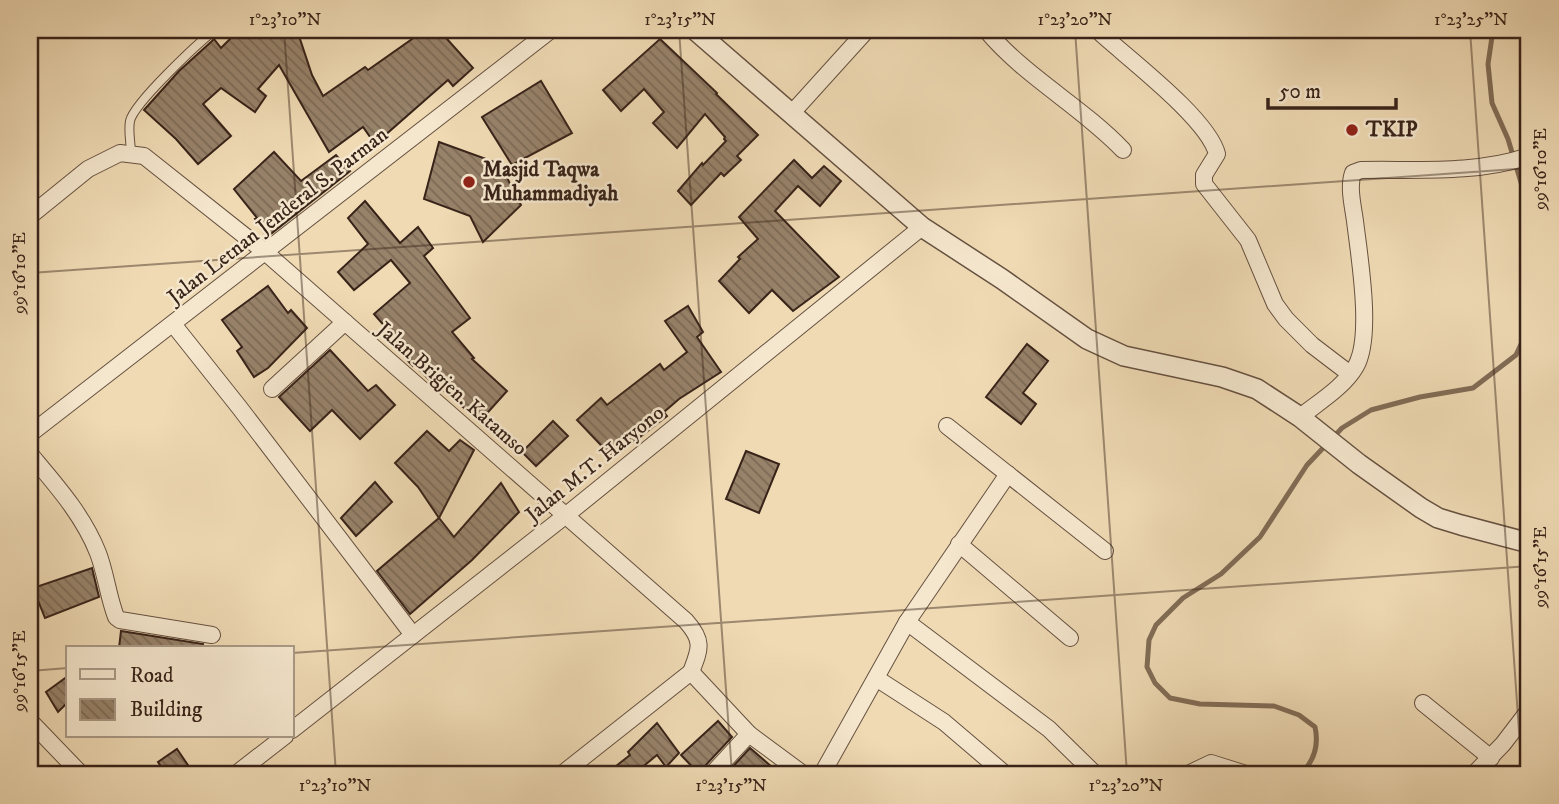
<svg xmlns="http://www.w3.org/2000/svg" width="1559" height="804" viewBox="0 0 1559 804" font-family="'IM FELL DW Pica',serif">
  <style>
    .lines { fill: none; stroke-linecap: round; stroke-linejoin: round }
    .stream { stroke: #816c56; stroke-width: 5 }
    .building { fill: url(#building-back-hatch); stroke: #382319; stroke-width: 2 }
    .service-casing { stroke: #665140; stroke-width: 10 }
    .minor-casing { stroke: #665140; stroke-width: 18 }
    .tertiary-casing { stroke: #665140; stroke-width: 22 }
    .service { stroke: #f5e7ce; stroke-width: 8 }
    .minor { stroke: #f5e7ce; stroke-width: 16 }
    .tertiary { stroke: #f5e7ce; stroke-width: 19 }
    .ticks { fill: none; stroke: #382319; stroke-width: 2; stroke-opacity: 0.45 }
    .poi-dot { fill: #8f2418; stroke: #f5e7ce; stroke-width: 2.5 }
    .labels { text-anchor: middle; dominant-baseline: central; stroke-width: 5; stroke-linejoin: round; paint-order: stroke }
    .poi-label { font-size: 21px; font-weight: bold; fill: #382319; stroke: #f5e7ce; text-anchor: start }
    .street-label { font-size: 21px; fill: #382319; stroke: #f5e7ce }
    .neatline { fill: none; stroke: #382319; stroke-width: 2.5 }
    .ticks-label { font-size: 18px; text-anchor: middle; fill: #382319 }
  </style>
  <defs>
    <pattern id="building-back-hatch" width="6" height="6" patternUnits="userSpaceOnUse" patternTransform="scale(1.75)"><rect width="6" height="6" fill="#97826a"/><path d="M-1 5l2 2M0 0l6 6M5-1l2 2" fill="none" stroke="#7c6a56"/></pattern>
  </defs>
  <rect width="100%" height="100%" fill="#efdab4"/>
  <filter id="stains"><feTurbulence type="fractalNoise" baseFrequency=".00286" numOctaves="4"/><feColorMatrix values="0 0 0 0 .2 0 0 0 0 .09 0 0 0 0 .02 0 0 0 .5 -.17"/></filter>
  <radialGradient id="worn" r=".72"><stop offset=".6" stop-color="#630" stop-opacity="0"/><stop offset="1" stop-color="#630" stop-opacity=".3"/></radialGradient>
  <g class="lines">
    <g class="stream">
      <path d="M1493,30L1488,64L1492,103L1508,139L1529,209"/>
      <path d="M1301,774C1314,761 1319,745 1315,727L1299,715L1274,706L1200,704L1170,698L1155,683L1147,667L1149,640L1156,625L1183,598L1221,574L1260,537L1307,465L1342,428L1371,410L1420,397L1473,388L1516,355L1529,327"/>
    </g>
  </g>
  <g class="building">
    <path d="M239,30H297L312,75L323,96L365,67L368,70L412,39L403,30H439L473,68L453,86L448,80L375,144L363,127L329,152L279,65L258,89L266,96L255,112L221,88L203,104L231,136L198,164L176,139L144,110L179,71L211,42L214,39L221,48Z"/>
    <path d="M660,39L717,93L716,94L758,135L737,156L741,160L724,176L721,173L691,205L678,191L702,163L703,165L726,141L724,139L725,137L705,114L677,148L653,123L664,112L644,89L621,111L603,90Z"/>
    <path d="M541,81L572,133L512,165L482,117Z"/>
    <path d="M439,142L500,164L521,205L483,242L470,216L424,199Z"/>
    <path d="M274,152L301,181L336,155L350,171L267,237L255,219L257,218L234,189Z"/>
    <path d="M794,160L812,178L824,166L841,181L820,206L798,186L775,211L839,277L793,311L772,290L749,313L719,281L740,259L738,257L758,239L739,217Z"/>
    <path d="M365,201L400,243L418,227L433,248L424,256L470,318L452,332L474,358L472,359L507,391L480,421L439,387L438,389L415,365L413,366L390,342L395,338L374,314L410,283L391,260L354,290L338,272L368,244L348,218Z"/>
    <path d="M268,286L288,313L291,310L307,328L268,368L254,377L237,351L242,347L222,320Z"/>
    <path d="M688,306L703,332L697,337L721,372L679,399L664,412L667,416L613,458L577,420L601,398L607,405L660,364L664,370L687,352L665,321Z"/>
    <path d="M1027,344L1048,361L1023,393L1036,404L1021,424L986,397Z"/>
    <path d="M330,350L368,391L376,385L395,405L360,439L332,410L310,431L279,397Z"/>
    <path d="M553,421L568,436L536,466L522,452Z"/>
    <path d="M427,431L449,451L460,440L474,450L439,518L418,487L395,463Z"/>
    <path d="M746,451L779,464L759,513L726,499Z"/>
    <path d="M375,482L392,502L356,536L341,518Z"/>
    <path d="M501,483L519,512L472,560L410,614L377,571L439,518L454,537Z"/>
    <path d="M92,568L99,597L45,618L33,588Z"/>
    <path d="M121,631L203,644L202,648H119Z"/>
    <path d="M68,676V702L58,712L46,692Z"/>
    <path d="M718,721L732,737L704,767L702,774H699L681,755Z"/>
    <path d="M657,723L679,753L666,767L657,755L634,774H606L630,755L628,752Z"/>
    <path d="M750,748L780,774H726Z"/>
    <path d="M177,749L194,774H166L158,762Z"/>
  </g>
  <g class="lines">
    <g class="service-casing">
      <path id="service" d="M131,154C131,144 128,131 130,121C134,103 198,43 215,30"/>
    </g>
    <g class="minor-casing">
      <g id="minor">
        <path d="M986,30C1025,77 1081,106 1123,150"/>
        <path d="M1097,30C1126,57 1208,118 1217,154L1204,175V184L1248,240L1275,304L1286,319L1312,345L1350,374"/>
        <path d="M791,114L867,30"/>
        <path d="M30,216L88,169L120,153L144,156L265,252L686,621C704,641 700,649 691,672"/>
        <path d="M173,324L239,407L413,635"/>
        <path d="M272,389L345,322"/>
        <path d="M1300,417C1319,402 1344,387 1356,366C1373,336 1359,255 1355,221C1353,206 1348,187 1353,173L1361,170C1417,169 1477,174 1529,156"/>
        <path d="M947,426L1105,551"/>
        <path d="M30,434L551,30"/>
        <path d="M30,454C56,485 83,515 98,553C106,574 108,596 116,617L120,620L212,635"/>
        <path d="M959,544L1070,638"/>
        <path d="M907,622L1049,729L1095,774"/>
        <path d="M691,672L749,734L803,774"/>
        <path d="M876,678L944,722L1005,774"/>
        <path d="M1423,703L1491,758"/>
        <path d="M30,721L81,774"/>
        <path d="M292,730L565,516L922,227"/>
        <path d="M236,774L285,736"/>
        <path d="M562,774L691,672"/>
        <path d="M712,774L749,734"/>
        <path d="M822,774L907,622L1008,474"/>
        <path d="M1188,774L1211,763L1246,774"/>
        <path d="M1474,774L1503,744L1529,710"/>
      </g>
    </g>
    <g class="tertiary-casing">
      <path id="tertiary" d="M695,30L922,227L1002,279L1087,339L1124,356L1222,377L1257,389L1300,417L1359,464L1421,508L1438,518L1461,525L1529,543"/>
    </g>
    <use href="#service" class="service"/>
    <use href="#minor" class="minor"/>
    <use href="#tertiary" class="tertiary"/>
  </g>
  <path class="ticks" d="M284,30L336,774M679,30L732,774M1075,30L1127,774M1470,30L1522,774M30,273L1529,168M292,653L1529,566M30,671L68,668"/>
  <g class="poi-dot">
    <circle cx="1352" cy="130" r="7"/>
    <circle cx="469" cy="182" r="7"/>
  </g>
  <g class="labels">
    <g class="poi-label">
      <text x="1366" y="130">TKIP</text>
      <text x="483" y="170">Masjid Taqwa<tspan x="483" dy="24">Muhammadiyah</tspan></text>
    </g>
    <g class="street-label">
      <text transform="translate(278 216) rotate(-38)">Jalan Letnan Jenderal S. Parman</text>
      <text transform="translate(452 389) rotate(41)">Jalan Brigjen. Katamso</text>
      <text transform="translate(595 464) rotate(-39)">Jalan M.T. Haryono</text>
    </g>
  </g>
  <rect width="1559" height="804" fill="none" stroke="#efdab4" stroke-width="77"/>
  <rect x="66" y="646" width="228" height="91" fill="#f5e7ce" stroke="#a99986" stroke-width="2"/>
  <rect x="80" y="669" width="35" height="10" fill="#f5e7ce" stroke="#a99986" stroke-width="2"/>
  <text x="130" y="682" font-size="21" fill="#382319">Road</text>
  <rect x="80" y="699" width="35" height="21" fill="url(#building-back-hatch)" stroke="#a99986" stroke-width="2"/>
  <text x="130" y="716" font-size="21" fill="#382319">Building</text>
  <path d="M1268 98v10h128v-10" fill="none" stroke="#382319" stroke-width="3.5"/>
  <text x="1279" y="98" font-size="21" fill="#382319" stroke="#f5e7ce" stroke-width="5" paint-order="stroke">50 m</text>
  <rect x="38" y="38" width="1482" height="728" class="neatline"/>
  <g class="ticks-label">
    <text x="285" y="25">1°23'10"N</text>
    <text x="680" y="25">1°23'15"N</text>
    <text x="1075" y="25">1°23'20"N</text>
    <text x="1471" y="25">1°23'25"N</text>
    <text transform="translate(1540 169) rotate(-90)" y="6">99°16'10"E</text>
    <text transform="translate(19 273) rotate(-90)" y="6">99°16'10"E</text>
    <text transform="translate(1540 567) rotate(-90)" y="6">99°16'15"E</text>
    <text transform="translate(19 671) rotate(-90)" y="6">99°16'15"E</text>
    <text x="335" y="791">1°23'10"N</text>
    <text x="731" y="791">1°23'15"N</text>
    <text x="1126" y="791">1°23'20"N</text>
  </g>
  <rect width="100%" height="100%" filter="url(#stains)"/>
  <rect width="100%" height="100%" fill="url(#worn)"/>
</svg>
